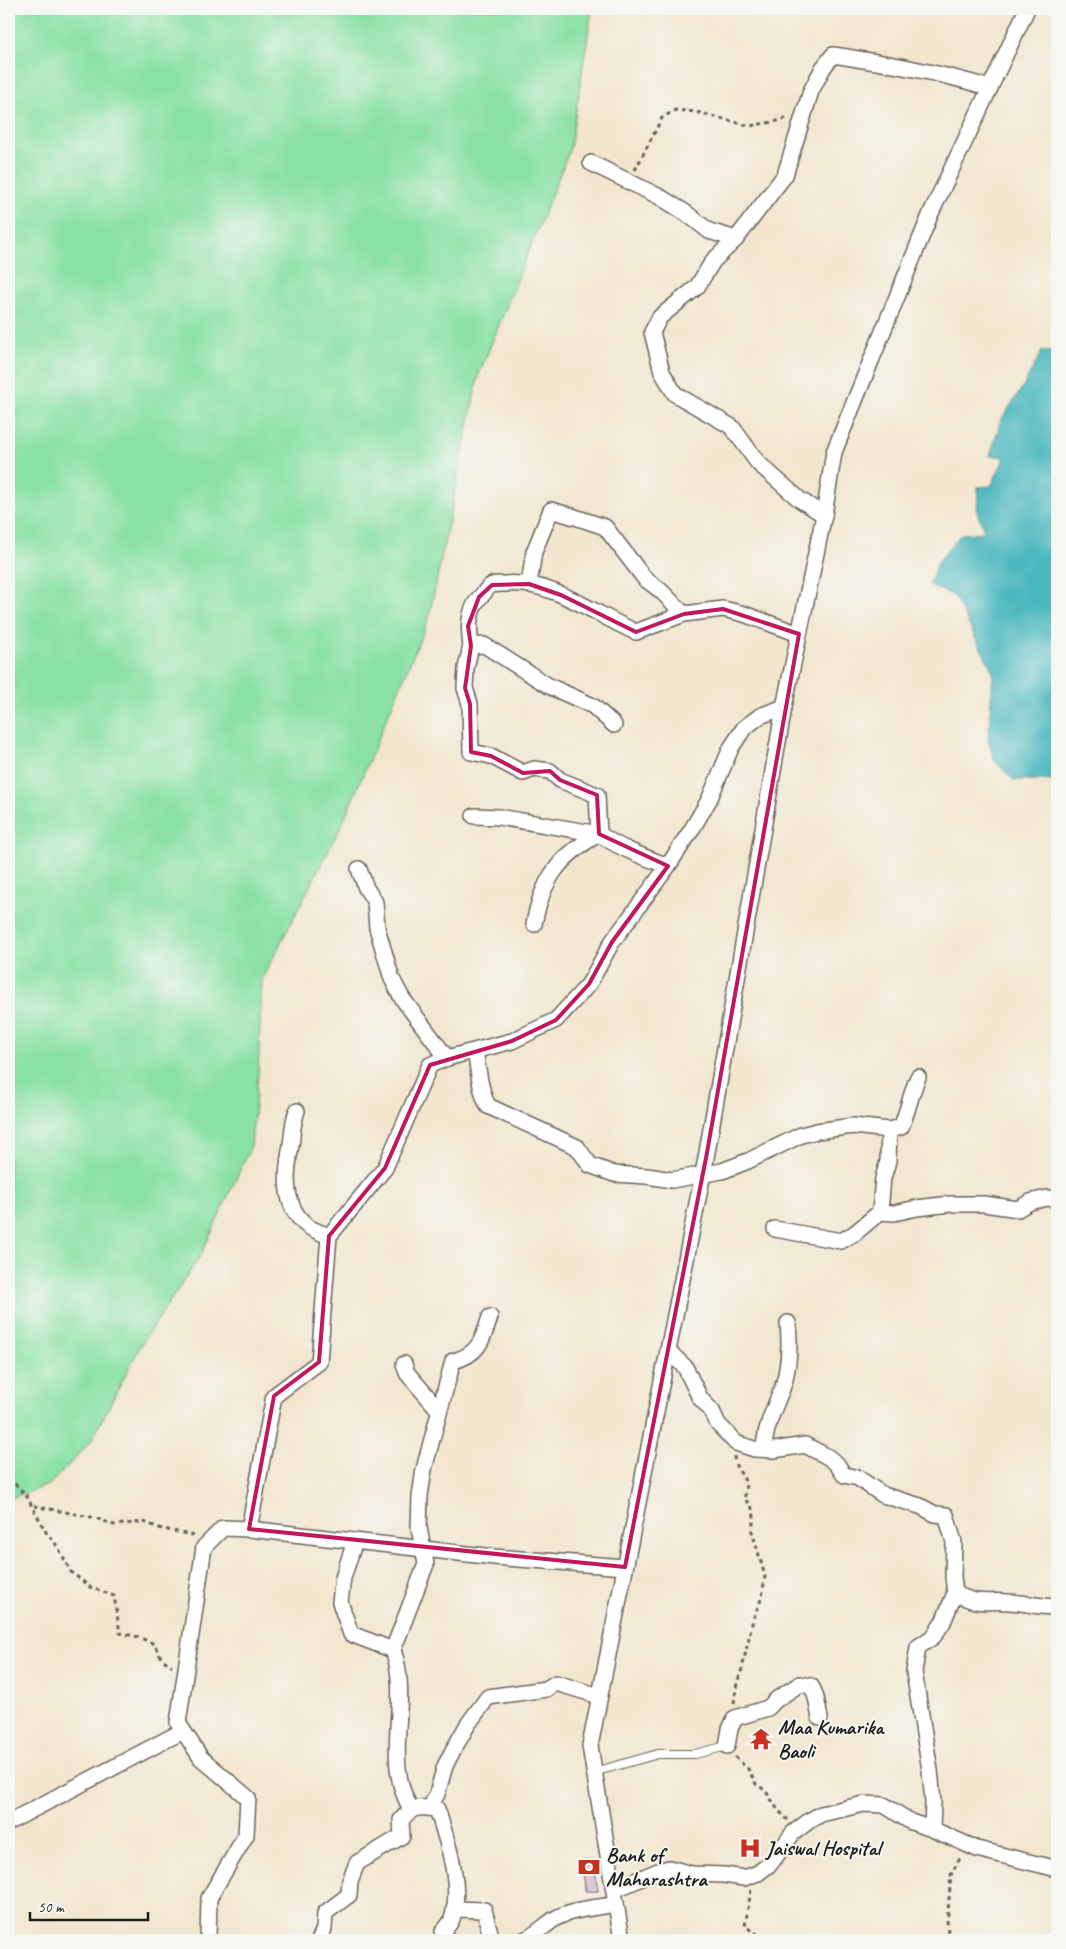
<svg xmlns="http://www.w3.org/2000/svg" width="1066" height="1949" viewBox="0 0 1066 1949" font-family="Caveat,sans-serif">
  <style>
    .green { fill: #8ae1a4; stroke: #537e60 }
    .water { fill: #48b7be; stroke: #326a6d }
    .building { fill: #c899c0 }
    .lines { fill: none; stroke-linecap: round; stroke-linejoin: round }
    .lane-casing { stroke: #67635a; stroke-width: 10 }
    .street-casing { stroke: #67635a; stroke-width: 18 }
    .path { stroke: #67635a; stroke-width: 3; stroke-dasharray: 4 4; stroke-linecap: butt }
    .lane { stroke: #fff; stroke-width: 8 }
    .street { stroke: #fff; stroke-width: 15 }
    .marked { fill: none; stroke: #c2185b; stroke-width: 4; stroke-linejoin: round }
    .labels { text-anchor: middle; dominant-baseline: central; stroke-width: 4; stroke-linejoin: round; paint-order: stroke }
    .poi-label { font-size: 21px; font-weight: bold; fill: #1c1c1c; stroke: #f6f6f2; text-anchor: start }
  </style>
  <rect width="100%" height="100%" fill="#f6f6f2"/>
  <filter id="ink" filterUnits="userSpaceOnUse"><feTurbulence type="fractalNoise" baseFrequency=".02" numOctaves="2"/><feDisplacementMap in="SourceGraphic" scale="10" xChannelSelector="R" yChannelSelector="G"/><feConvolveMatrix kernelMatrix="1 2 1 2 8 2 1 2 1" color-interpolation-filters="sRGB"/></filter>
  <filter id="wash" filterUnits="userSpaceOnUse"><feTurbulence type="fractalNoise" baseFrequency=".0096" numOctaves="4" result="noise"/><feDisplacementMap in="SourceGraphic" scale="20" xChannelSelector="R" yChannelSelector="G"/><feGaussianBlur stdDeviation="1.12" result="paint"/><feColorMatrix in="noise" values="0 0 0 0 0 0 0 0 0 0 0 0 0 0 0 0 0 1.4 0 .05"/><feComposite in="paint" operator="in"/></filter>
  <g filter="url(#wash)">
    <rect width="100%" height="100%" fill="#f2e6ce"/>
    <path class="green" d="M9,9H592L570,149L478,377L429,618L343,822L262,979L258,1075L251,1146L201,1255L142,1343L90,1443L50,1484L9,1499Z"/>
    <path class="water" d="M1042,351H1057V780H1013L994,760L988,739L993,672L954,596L929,584L938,562L961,534L985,532L977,512L978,487L991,486L1005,457L990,456L1001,420L1024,385Z"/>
    <g id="blocks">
      <path class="building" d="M581,1860H593L598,1891H586Z"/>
    </g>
  </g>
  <g filter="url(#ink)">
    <use href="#blocks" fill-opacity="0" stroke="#67635a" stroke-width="1"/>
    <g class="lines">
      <g class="lane-casing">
        <path id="lane" d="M594,1772L658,1754H695L727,1746"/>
      </g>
      <g class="street-casing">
        <g id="street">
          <path d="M591,163L660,197L686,213L709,231L736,239L785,175L811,91L823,68L833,55C885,63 939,72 990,88"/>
          <path d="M736,239L713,261L697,287L660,317L652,332L662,372L675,394L732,427L758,463L799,499L824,515"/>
          <path d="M529,584L534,552L551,510L575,517L605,527L645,579L660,590L684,614"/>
          <path d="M471,646C468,626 468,607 484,593C486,590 489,586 492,585C495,584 500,584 504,584C551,579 594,614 636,632L684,614L723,609L744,614L799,634"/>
          <path d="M474,816L499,817L599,834C619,848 644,857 668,866"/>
          <path d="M359,869L366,888L375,902L377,928L392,979L402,998L447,1058"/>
          <path d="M534,924C542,880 559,856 599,834L597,795L560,780L550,771L534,769L523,773L491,756L471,752L470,704L465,688L466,668L471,646L484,645L549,686L593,706L614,725"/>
          <path d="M475,1052C479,1070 479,1089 488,1106L577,1147L590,1165L614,1174L647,1176L672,1180L722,1171L748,1161L801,1135L817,1131L853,1126L889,1130L901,1127C908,1111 911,1093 918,1077"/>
          <path d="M297,1111C292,1123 293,1133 291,1145C286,1171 282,1204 305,1224C311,1230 322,1233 329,1236"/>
          <path d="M880,1212L894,1213L917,1208L950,1204H984L1018,1209L1030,1202L1047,1198L1057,1199"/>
          <path d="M775,1229L841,1241L855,1233L880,1212L883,1178L888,1161L889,1130"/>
          <path d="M668,1351L685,1367L700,1398L712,1411L718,1424L736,1443L754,1449L774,1450L805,1445L828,1457L837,1464L844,1475L858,1478L883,1495L920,1506L935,1514L946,1515L954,1542L953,1577L955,1593C978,1606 987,1600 1009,1602C1026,1603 1041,1607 1057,1607"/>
          <path d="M404,1364L407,1373L439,1410"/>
          <path d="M764,1449C765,1427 774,1409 782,1389C789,1369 790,1344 788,1323"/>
          <path d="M249,1529L274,1396L319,1362L329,1236L385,1168L430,1065L447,1058L512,1041L556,1020L589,984L612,942L668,866L692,829L709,800L731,748L744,728L760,716L784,707"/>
          <path d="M355,1541L343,1578L340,1602L351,1634L393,1650C412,1702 381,1758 411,1809"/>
          <path d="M955,1593L943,1622L934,1636L918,1647L914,1672L930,1770L933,1802L932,1829L977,1849L1057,1869"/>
          <path d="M393,1650L426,1564L419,1528L420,1496L424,1469L453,1361C479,1355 483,1339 490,1317"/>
          <path d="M727,1746L730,1729L735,1718L768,1708L777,1699L800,1684L811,1686C818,1696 817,1707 820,1718"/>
          <path d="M430,1808L437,1794L445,1766L451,1754L468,1724L488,1697L546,1689L556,1683L599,1696"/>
          <path d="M9,1822L183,1731"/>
          <path d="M614,1890L658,1871L669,1868L692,1874L724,1875L744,1878L758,1873L771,1863L793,1833L809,1821L821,1814L864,1804L884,1805L911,1822L932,1829"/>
          <path d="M454,1909L484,1910L492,1940"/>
          <path d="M208,1940L209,1898L246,1835L248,1798L201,1758L178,1723L204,1547L223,1528L249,1529L494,1557L625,1567"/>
          <path d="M319,1940L324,1929L325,1913L349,1895L350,1881L357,1863L402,1836L401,1820C414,1805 418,1807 437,1809C447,1840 463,1887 452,1919C450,1924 446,1928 443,1932L447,1940"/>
          <path d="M524,1940C537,1935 547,1922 560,1916C577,1908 597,1908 616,1904"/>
          <path d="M622,1940L590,1746L706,1158L784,707L824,515L834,452L931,213L1027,9"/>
        </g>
      </g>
      <g class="path">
        <path d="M635,170L662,118L675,110L696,112L750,126L783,120L786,117"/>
        <path d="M734,1456C735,1476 751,1473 744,1499L751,1505L754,1516L752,1531L765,1576L762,1597L753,1619L742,1669L737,1683L734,1703"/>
        <path d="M9,1478L26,1495L46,1532L58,1547L71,1572L90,1587L114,1596L120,1633L139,1637L154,1644L162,1659L172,1666"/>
        <path d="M34,1506L96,1518L114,1525L144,1522L159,1528L195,1536"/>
        <path d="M735,1757L748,1769L756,1784L765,1790L778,1810L788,1820"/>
        <path d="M751,1890L745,1926L757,1934V1940"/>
        <path d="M949,1940L947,1923L951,1875L961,1856"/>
      </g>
      <use href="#lane" class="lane"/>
      <use href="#street" class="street"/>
    </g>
  </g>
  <path class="marked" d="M529,584L561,595L636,632L684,614L723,609L799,634L706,1158L625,1567L249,1529L274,1396L319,1362L329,1236L385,1168L430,1065L512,1041L556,1020L589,984L612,942L668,866L599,834L597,795L560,780L550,771L523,773L491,756L471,752L470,704L465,688L471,646L468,626L479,597L492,585Z"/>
  <defs>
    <g id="temple-bare" transform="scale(1.725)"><path d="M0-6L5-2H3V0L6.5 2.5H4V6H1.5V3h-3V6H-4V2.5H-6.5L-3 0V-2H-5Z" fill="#c8321e" stroke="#f6f6f2" stroke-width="2.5" paint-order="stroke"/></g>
    <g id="hospital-bare" transform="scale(1.725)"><path d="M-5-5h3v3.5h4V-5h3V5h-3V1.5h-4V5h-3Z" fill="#c8321e" stroke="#f6f6f2" stroke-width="2.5" paint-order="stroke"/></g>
    <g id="bank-bare" transform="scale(1.725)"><path d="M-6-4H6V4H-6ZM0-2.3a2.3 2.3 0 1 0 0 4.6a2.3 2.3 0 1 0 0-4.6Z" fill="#c8321e" stroke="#f6f6f2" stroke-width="2.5" paint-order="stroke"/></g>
  </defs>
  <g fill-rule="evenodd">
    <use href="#temple-bare" x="761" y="1739"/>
    <use href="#hospital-bare" x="750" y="1848"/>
    <use href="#bank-bare" x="589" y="1867"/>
  </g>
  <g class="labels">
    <g class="poi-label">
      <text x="778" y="1727">Maa Kumarika<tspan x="778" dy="24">Baoli</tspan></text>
      <text x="766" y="1848">Jaiswal Hospital</text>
      <text x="606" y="1855">Bank of<tspan x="606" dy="24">Maharashtra</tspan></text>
    </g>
  </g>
  <rect width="1066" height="1949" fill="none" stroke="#f6f6f2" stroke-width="30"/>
  <path d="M30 1912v8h118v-8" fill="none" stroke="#1c1c1c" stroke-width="2.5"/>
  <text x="38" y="1912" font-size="15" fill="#1c1c1c" stroke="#f6f6f2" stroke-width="4" paint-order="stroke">50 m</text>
</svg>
